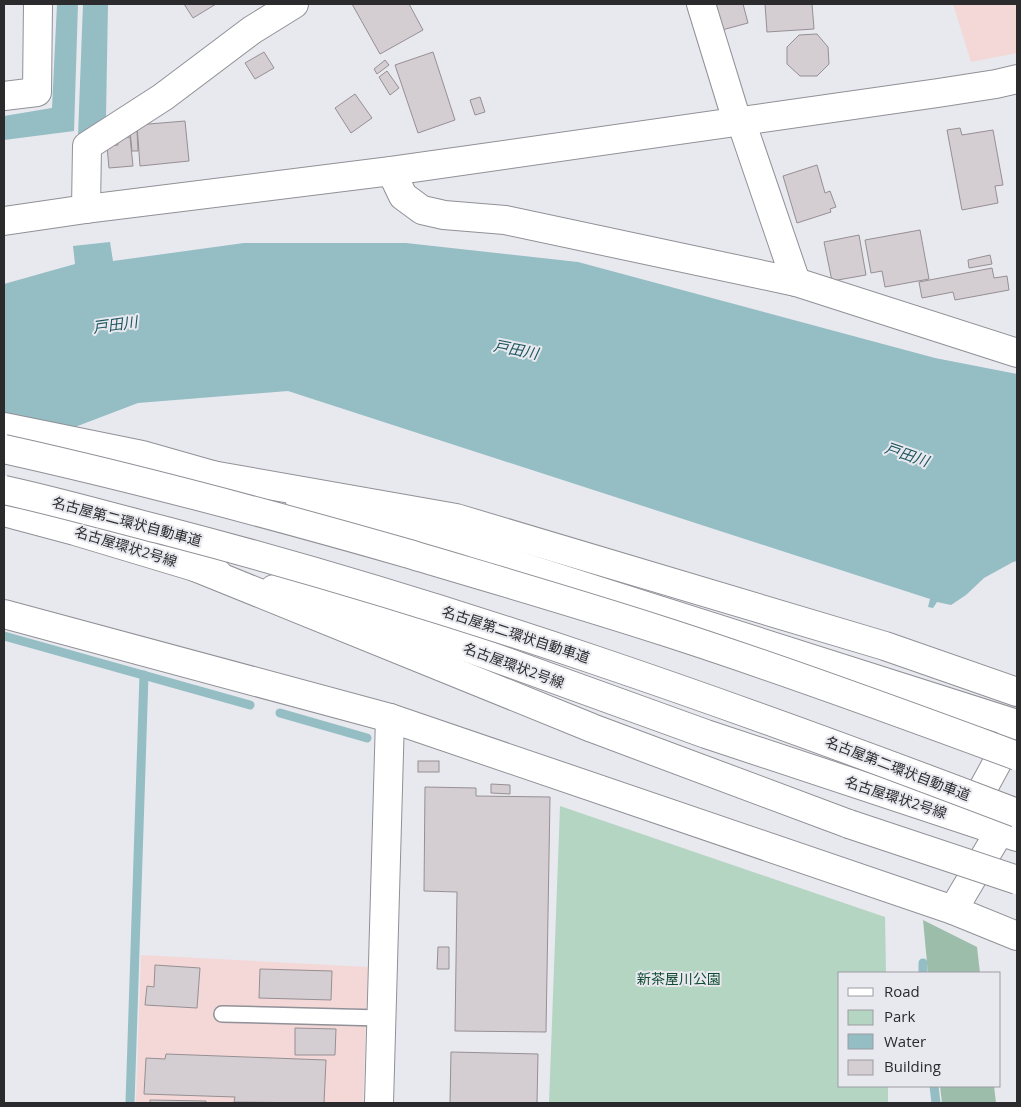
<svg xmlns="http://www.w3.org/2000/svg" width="1021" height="1107" viewBox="0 0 1021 1107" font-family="'Open Sans','Noto Sans JP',sans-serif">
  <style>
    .commercial { fill: #f3d8d7 }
    .green { fill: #b4d5c2 }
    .forest { fill: #9cbdaa }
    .water { fill: #94bdc4 }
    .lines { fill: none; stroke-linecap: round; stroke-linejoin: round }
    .stream { stroke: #94bdc4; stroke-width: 9 }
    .building { fill: #d4cdd1; stroke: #968f93 }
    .service-casing { stroke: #909097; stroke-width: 18 }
    .minor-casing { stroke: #909097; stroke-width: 30 }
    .tertiary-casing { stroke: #909097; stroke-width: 30 }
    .trunk-casing { stroke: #909097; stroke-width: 30 }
    .motorway-casing { stroke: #909097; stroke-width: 30 }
    .service { stroke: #fff; stroke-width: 15 }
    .minor { stroke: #fff; stroke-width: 28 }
    .tertiary { stroke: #fff; stroke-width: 28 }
    .trunk { stroke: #fff; stroke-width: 28 }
    .motorway { stroke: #fff; stroke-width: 28 }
    .motorway-bridge-casing { stroke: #909097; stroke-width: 30; stroke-linecap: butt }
    .motorway-bridge { stroke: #fff; stroke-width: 28 }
    .labels { text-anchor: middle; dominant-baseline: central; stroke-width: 4; stroke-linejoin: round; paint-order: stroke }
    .street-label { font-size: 14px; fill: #2b2b2e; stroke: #e8e8ef }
    .park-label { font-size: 14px; fill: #0f4b31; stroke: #e8e8ef }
    .water-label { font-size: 15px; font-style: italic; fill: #1d565f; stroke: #e8e8ef }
  </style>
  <rect width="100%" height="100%" fill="#e8e8ef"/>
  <g class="commercial">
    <path d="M953,4H1017V53L971,62Z"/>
    <path d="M141,955L368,967L363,1103H136Z"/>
  </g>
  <path class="green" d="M560,806L885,917L886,973H840V1086H888V1103H549Z"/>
  <g class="forest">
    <path d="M923,920L977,947L980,973H928Z"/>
    <path d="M940,1086H994L996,1103H942Z"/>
  </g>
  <g class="water">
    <path d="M57,4H78L74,131L4,140V116L52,108Z"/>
    <path d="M83,4H108L106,117L78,136Z"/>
    <path d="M110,242L113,261L244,243H406L578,262L935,358L1017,374V561L1013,562L984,578L966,595L951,605L937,602L933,608L928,607L930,599L288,391L138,403L4,454V284L75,264L73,246Z"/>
  </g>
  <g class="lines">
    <g class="stream">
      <path d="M4,636L250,705"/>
      <path d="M280,713L367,738"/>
      <path d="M923,963V973"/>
      <path d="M934,1086L936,1103"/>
      <path d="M130,1103L144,675"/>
    </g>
  </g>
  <g class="building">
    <path d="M184,4H216L193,18Z"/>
    <path d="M352,4H409L423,30L380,54Z"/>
    <path d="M715,4H743L748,23L722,30Z"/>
    <path d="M765,4H812L814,29L767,32Z"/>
    <path d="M817,34L828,47L829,64L817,76H800L787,64V47L799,35Z"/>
    <path d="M264,52L274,68L255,79L245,63Z"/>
    <path d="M433,52L455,120L418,133L395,65Z"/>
    <path d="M385,60L389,65L377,74L374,69Z"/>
    <path d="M387,71L399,88L390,95L379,77Z"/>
    <path d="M355,94L372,118L351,133L335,108Z"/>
    <path d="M480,97L485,112L475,115L470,100Z"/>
    <path d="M185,121L189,161L140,166L137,125Z"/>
    <path d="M960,128L962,135L993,130L1003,185L995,186L998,203L962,210L947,130Z"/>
    <path d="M130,131H137L138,151H132Z"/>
    <path d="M130,137L133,166L109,168L107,146L118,145L117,138Z"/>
    <path d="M817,165L825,193L830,191L836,207L830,209L831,212L797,223L783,176Z"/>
    <path d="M920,230L929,279L885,287L882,271L871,273L865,240Z"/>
    <path d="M859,235L866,275L832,281L824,242Z"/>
    <path d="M990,255L992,264L969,268L968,260Z"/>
    <path d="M992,268L994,278L1007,276L1009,290L955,300L953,292L922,298L919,282Z"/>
    <rect x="418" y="761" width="21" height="11"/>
    <path d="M491,784L510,785V794L491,793Z"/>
    <path d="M425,787L476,788V796L550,797L546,1032L455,1031L457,892L424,891Z"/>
    <path d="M438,947H449V969H437Z"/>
    <path d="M155,965L200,968L197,1008L145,1005L147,986L154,987Z"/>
    <path d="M260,969L332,971L331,1000L259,998Z"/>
    <path d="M295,1028L336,1029L335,1055H295Z"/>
    <path d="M451,1052L538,1054L537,1103H450Z"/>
    <path d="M166,1054L326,1060L324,1103L234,1102L235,1097L144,1094L146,1058L165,1059Z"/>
    <path d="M150,1100L206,1101V1103H150Z"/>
  </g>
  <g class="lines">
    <g class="service-casing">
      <path id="service" d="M222,1014L381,1018"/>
    </g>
    <g class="minor-casing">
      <g id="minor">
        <path d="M701,4L737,121"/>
        <path d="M4,96L37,92L38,4"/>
        <path d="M741,121L796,282"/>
        <path d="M391,171L403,196L422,210L444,215L505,220L796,282L1017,353"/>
        <path d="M86,209L87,146L163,97L252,30L294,4"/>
        <path d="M4,221L86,209L391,171L938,93L996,84L1017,79"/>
        <path d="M4,614L390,718L953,910L1017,936"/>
        <path d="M953,910L1000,831"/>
        <path d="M379,1103L390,718"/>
      </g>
    </g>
    <g class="tertiary-casing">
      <path id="tertiary" d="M967,818L1017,726"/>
    </g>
    <g class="trunk-casing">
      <g id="trunk">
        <path d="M4,427L142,455L230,480"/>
        <path d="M300,501L432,538L1017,724"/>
        <path d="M4,512L75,531L218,574"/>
        <path d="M274,589L402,624L706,734L1017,837"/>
      </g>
    </g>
    <g class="motorway-casing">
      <g id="motorway">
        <path d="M206,474L456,518L885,646L1017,692"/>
        <path d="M195,567L592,728L849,824"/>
      </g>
    </g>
    <use href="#service" class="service"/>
    <use href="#minor" class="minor"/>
    <use href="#tertiary" class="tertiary"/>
    <use href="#trunk" class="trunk"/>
    <use href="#motorway" class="motorway"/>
    <g class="motorway-bridge-casing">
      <g id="motorway-bridge">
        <path d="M4,449C139,479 273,515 406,553C493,579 580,604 666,632C784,670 901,713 1017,756"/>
        <path d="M4,490C59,502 114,518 170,532C458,607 739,707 1017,813"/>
        <path d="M849,824L1017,880"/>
      </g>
    </g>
    <use href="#motorway-bridge" class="motorway-bridge"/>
  </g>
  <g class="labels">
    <g class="street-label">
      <text transform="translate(127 521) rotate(15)">名古屋第二環状自動車道</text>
      <text transform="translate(126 546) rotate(17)">名古屋環状2号線</text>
      <text transform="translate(516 634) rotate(18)">名古屋第二環状自動車道</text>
      <text transform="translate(514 665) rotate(20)">名古屋環状2号線</text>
      <text transform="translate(898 768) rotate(21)">名古屋第二環状自動車道</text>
      <text transform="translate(896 797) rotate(18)">名古屋環状2号線</text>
    </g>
    <g class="park-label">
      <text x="679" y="978">新茶屋川公園</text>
    </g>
    <g class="water-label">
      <text transform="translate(115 324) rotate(-8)">戸田川</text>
      <text transform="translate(516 349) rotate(11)">戸田川</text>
      <text transform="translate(907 454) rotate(19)">戸田川</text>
    </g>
  </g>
  <rect width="1021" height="1107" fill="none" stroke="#2b2b2e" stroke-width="10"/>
  <rect x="838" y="972" width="162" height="115" fill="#e8e8ef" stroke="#9c9ca2"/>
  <rect x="848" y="988" width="25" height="8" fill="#ffffff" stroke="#9c9ca2"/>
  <text x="884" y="997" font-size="15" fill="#2b2b2e">Road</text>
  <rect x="848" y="1010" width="25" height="15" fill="#b4d5c2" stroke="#9c9ca2"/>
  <text x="884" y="1022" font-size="15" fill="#2b2b2e">Park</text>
  <rect x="848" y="1034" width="25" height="15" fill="#94bdc4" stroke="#9c9ca2"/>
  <text x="884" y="1047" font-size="15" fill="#2b2b2e">Water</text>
  <rect x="848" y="1060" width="25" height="15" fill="#d4cdd1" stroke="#9c9ca2"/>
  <text x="884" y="1072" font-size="15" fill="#2b2b2e">Building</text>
</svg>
